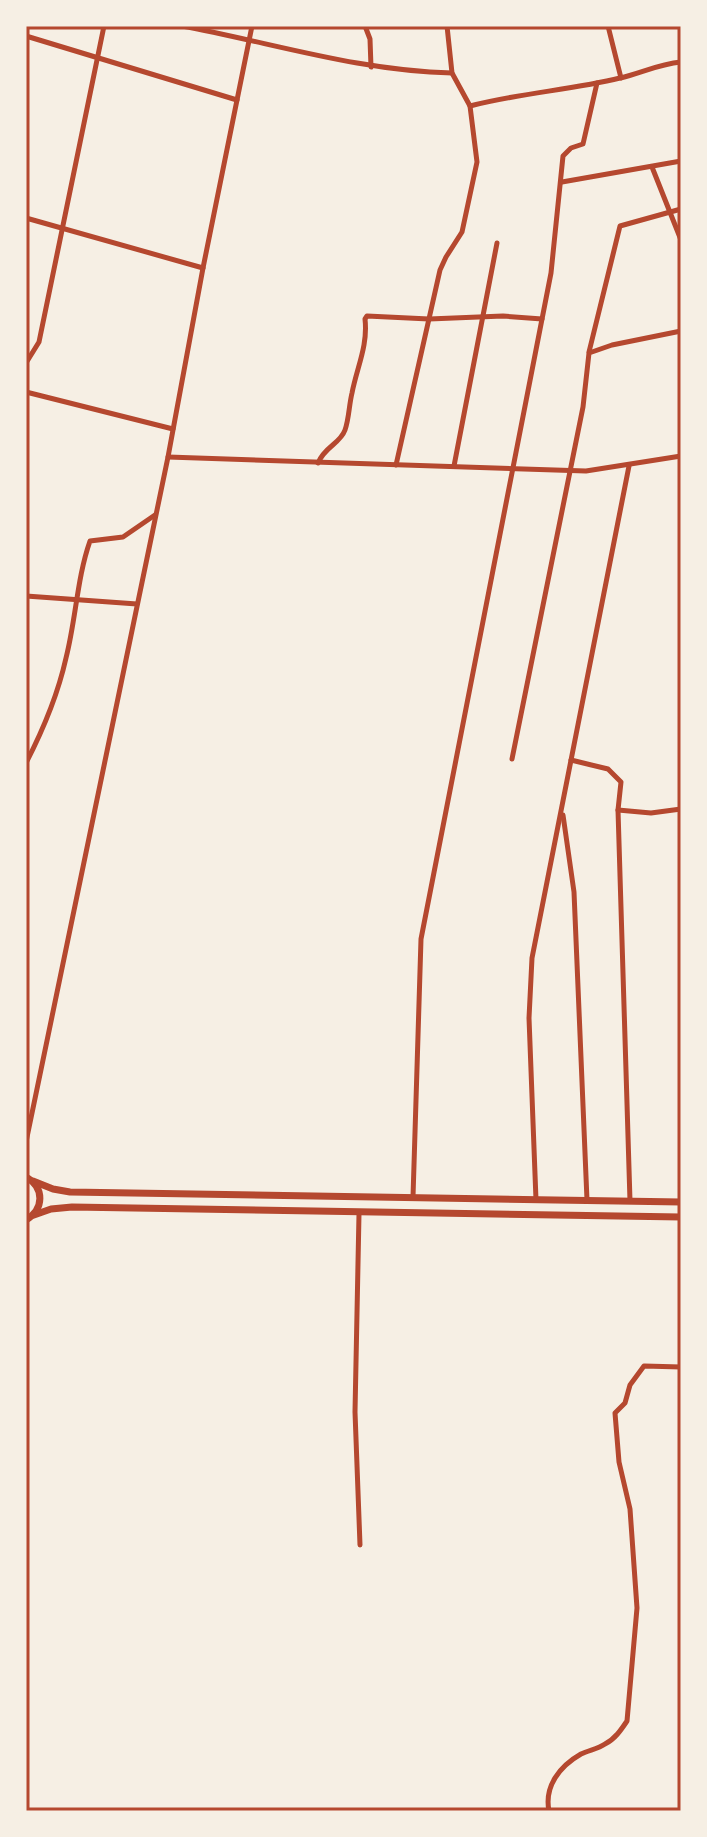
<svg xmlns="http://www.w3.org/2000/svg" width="707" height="1837" viewBox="0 0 707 1837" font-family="'PT Sans Narrow',sans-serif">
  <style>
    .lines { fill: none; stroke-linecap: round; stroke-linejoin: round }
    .minor { stroke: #b5482f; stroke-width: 5 }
    .secondary { stroke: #b5482f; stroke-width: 7 }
    .neatline { fill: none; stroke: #b5482f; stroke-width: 3 }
  </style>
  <rect width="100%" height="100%" fill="#f6efe4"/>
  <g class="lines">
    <g class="minor">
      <path d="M182,26C273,43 359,71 452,73"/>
      <path d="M365,26L370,39L371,67"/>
      <path d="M608,26L621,78"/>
      <path d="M26,36L237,100"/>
      <path d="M470,106C520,93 571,90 620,78C641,73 659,64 681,62"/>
      <path d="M652,167L681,240"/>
      <path d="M562,182L681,161"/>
      <path d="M26,218L203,268"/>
      <path d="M589,352L620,226L681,209"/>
      <path d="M26,363L39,342L104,26"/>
      <path d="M26,392L173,429"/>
      <path d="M168,457L586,471L681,456"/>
      <path d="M318,463C325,446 340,444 345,430C349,419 349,405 352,393C357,367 368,346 365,319L367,316L429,319L503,316L542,319"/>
      <path d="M396,465L440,270L446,257L462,232L477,162L470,106L452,73L447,26"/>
      <path d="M454,466L497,243"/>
      <path d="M26,596L137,604"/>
      <path d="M512,759L583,407L589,353L612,345L681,331"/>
      <path d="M571,760L608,769L621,782L618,810L630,1201"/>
      <path d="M26,763C43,730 58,694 66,658C76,619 77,578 90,541L123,537L155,515"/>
      <path d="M618,810L651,813L681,809"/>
      <path d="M563,815L574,892L587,1200"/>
      <path d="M26,1142L168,457L203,268L252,26"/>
      <path d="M413,1197L421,939L551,273L563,156L571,148L583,144L597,83"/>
      <path d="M536,1200L529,1018L532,958L629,466"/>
      <path d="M359,1214L355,1412L360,1545"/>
      <path d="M549,1811C544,1786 560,1766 581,1754C589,1750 598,1749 605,1744C615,1739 621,1730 627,1721L637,1608L630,1509L619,1462L615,1413L625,1403L630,1385L644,1366L681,1367"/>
    </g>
    <g class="secondary">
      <path d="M26,1177C45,1188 44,1209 26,1220"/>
      <path d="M33,1181L53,1189L70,1192L681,1202"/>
      <path d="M34,1215L51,1209L72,1207L681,1217"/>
    </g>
  </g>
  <rect width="707" height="1837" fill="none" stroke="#f6efe4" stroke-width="56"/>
  <rect x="28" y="28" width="651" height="1781" class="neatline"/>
</svg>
